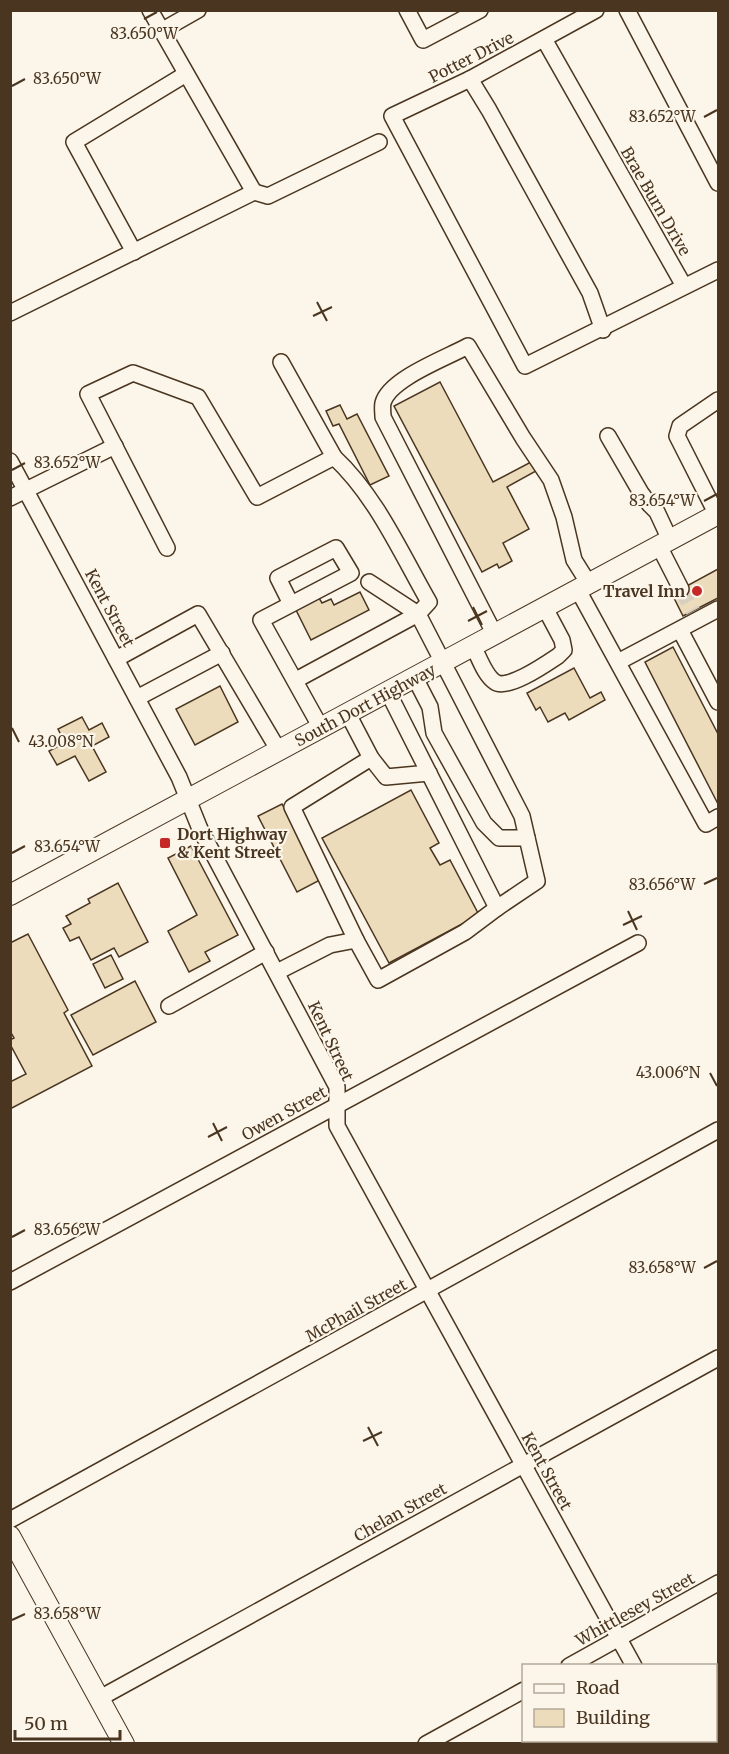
<svg xmlns="http://www.w3.org/2000/svg" width="729" height="1754" viewBox="0 0 729 1754" font-family="Merriweather,serif">
  <style>
    .building { fill: #ecdcbc; stroke: #4a3520; stroke-width: 1.5 }
    .lines { fill: none; stroke-linecap: round; stroke-linejoin: round }
    .minor-tunnel { stroke: #d8cfc1; stroke-width: 15; stroke-dasharray: 15 8; stroke-linecap: butt }
    .minor-casing { stroke: #4a3520; stroke-width: 18 }
    .major-casing { stroke: #4a3520; stroke-width: 22 }
    .minor { stroke: #fbf6e9; stroke-width: 15 }
    .major { stroke: #fbf6e9; stroke-width: 20 }
    .ticks { fill: none; stroke: #4a3520; stroke-width: 2 }
    .poi-dot { fill: #c62828; stroke: #fbf6e9; stroke-width: 2 }
    .labels { text-anchor: middle; dominant-baseline: central; stroke-width: 4.5; stroke-linejoin: round; paint-order: stroke }
    .street-label { font-size: 16px; fill: #4a3520; stroke: #fbf6e9 }
    .poi-label { font-size: 16px; font-weight: bold; fill: #4a3520; stroke: #fbf6e9; text-anchor: end }
    .ticks-label { font-size: 15px; text-anchor: middle; fill: #4a3520; stroke: #fbf6e9; stroke-width: 4.5; stroke-linejoin: round; paint-order: stroke }
  </style>
  <rect width="100%" height="100%" fill="#fbf6e9"/>
  <g class="building">
    <path d="M440,382L493,482L531,462L536,471L507,487L529,529L503,543L512,561L499,568L497,564L482,572L394,406Z"/>
    <path d="M340,405L347,419L357,414L389,476L370,485L339,424L333,426L326,411Z"/>
    <path d="M718,569V598L683,616L672,594Z"/>
    <path d="M360,592L369,610L311,640L296,610L319,598L322,603L331,599L334,605Z"/>
    <path d="M673,647L718,734V804L645,662Z"/>
    <path d="M574,668L590,698L601,692L605,700L569,720L565,713L548,722L540,707L536,710L527,693Z"/>
    <path d="M220,686L238,722L195,745L176,709Z"/>
    <path d="M82,717L89,730L102,723L109,737L92,746L106,772L89,781L75,756L57,765L49,751L65,743L58,729Z"/>
    <path d="M411,790L439,843L430,848L440,865L450,860L479,915L389,963L322,838Z"/>
    <path d="M282,804L320,880L297,892L258,816Z"/>
    <path d="M191,846L238,935L205,952L210,961L189,972L168,931L197,915L168,858Z"/>
    <path d="M118,883L148,942L119,957L114,948L91,960L79,937L70,941L63,928L71,924L66,916L90,903L88,899Z"/>
    <path d="M28,934L68,1010L64,1013L92,1066L10,1109V1082L26,1074L10,1044V1040L14,1038L10,1031V943Z"/>
    <path d="M111,955L123,979L105,988L93,964Z"/>
    <path d="M135,981L156,1022L93,1055L71,1015Z"/>
  </g>
  <g class="lines">
    <path class="minor-tunnel" d="M681,589L693,611"/>
    <g class="minor-casing">
      <g id="minor">
        <path d="M407,10L423,40L480,10"/>
        <path d="M596,10L470,79L392,116L525,366L718,270"/>
        <path d="M627,10L718,183"/>
        <path d="M161,31L198,10"/>
        <path d="M544,39L684,286"/>
        <path d="M470,79L489,110L590,293L603,330"/>
        <path d="M254,192L268,196L379,142"/>
        <path d="M134,252L74,142L186,74"/>
        <path d="M10,313L254,192L150,10"/>
        <path d="M281,362L334,457"/>
        <path d="M608,436L641,493L650,505L657,512L670,540"/>
        <path d="M10,461L179,777L200,829L337,1087V1126L634,1666"/>
        <path d="M10,498L115,446"/>
        <path d="M717,515L677,436L680,426L718,400"/>
        <path d="M659,546L681,589"/>
        <path d="M167,548L88,394L133,373L198,397L257,497L334,457C376,496 401,553 429,602L418,614L296,680"/>
        <path d="M369,582L418,614L522,816L537,881L497,908"/>
        <path d="M578,590L706,824L718,817"/>
        <path d="M291,604L278,578L336,548L351,573L261,620L321,728"/>
        <path d="M680,630L718,702"/>
        <path d="M495,635L383,417C383,413 382,407 383,403C389,379 446,358 468,346L523,438L551,480L564,517L574,560L589,584"/>
        <path d="M473,646C479,657 485,676 495,682C507,691 546,664 558,656L564,650L562,640L545,608"/>
        <path d="M116,659L198,614L279,751"/>
        <path d="M618,662L718,609"/>
        <path d="M415,678L430,707L434,733L484,823L499,838H527"/>
        <path d="M137,698L222,653"/>
        <path d="M348,714L371,758L292,807L356,940"/>
        <path d="M371,758L386,777L429,773"/>
        <path d="M277,972L330,945L356,940L378,980L465,932L497,908L388,692"/>
        <path d="M169,1006L266,952"/>
        <path d="M10,1282L638,943"/>
        <path d="M10,1520L718,1130"/>
        <path d="M569,1666L718,1583"/>
        <path d="M100,1698L718,1358"/>
        <path d="M675,1740L676,1744"/>
        <path d="M426,1744L524,1690"/>
      </g>
    </g>
    <g class="major-casing">
      <g id="major">
        <path d="M10,895L718,514"/>
        <path d="M10,1536L124,1744"/>
      </g>
    </g>
    <use href="#minor" class="minor"/>
    <use href="#major" class="major"/>
  </g>
  <path class="ticks" d="M144,19L157,12M12,86L25,79M704,117L717,110M317,302L327,321M313,316L332,307M12,470L25,463M704,501L717,494M473,607L482,625M468,621L487,611M12,728L19,742M12,853L25,846M704,884L717,878M628,911L637,930M623,925L642,916M710,1073L717,1086M213,1123L222,1141M208,1137L227,1127M12,1237L25,1230M704,1268L717,1261M368,1427L378,1446M363,1441L382,1432M12,1620L25,1614"/>
  <g class="poi-dot">
    <circle cx="697" cy="591" r="6"/>
    <rect x="159" y="837" width="12" height="12" rx="3"/>
  </g>
  <g class="labels">
    <g class="street-label">
      <text transform="translate(471 57) rotate(-27)">Potter Drive</text>
      <text transform="translate(656 201) rotate(60)">Brae Burn Drive</text>
      <text transform="translate(110 608) rotate(62)">Kent Street</text>
      <text transform="translate(365 705) rotate(-28)">South Dort Highway</text>
      <text transform="translate(331 1041) rotate(65)">Kent Street</text>
      <text transform="translate(284 1113) rotate(-29)">Owen Street</text>
      <text transform="translate(356 1310) rotate(-29)">McPhail Street</text>
      <text transform="translate(547 1471) rotate(61)">Kent Street</text>
      <text transform="translate(400 1512) rotate(-29)">Chelan Street</text>
      <text transform="translate(635 1609) rotate(-29)">Whittlesey Street</text>
    </g>
    <g class="poi-label">
      <text x="685" y="591">Travel Inn</text>
      <text x="177" y="834" text-anchor="start">Dort Highway<tspan x="177" dy="18">&amp; Kent Street</tspan></text>
    </g>
  </g>
  <g class="ticks-label">
    <text x="144" y="39">83.650°W</text>
    <text x="67" y="84">83.650°W</text>
    <text x="662" y="122">83.652°W</text>
    <text x="67" y="468">83.652°W</text>
    <text x="662" y="506">83.654°W</text>
    <text x="61" y="747">43.008°N</text>
    <text x="67" y="852">83.654°W</text>
    <text x="662" y="890">83.656°W</text>
    <text x="668" y="1078">43.006°N</text>
    <text x="67" y="1235">83.656°W</text>
    <text x="662" y="1273">83.658°W</text>
    <text x="67" y="1619">83.658°W</text>
  </g>
  <rect width="729" height="1754" fill="none" stroke="#4a3520" stroke-width="24"/>
  <rect x="522" y="1664" width="195" height="78" fill="#fbf6e9" stroke="#b4a999" stroke-width="1.5"/>
  <rect x="534" y="1684" width="30" height="9" fill="#fbf6e9" stroke="#b4a999" stroke-width="1.5"/>
  <text x="576" y="1694" font-size="18" fill="#4a3520">Road</text>
  <rect x="534" y="1709" width="30" height="18" fill="#ecdcbc" stroke="#b4a999" stroke-width="1.5"/>
  <text x="576" y="1724" font-size="18" fill="#4a3520">Building</text>
  <path d="M15 1730v9h105v-9" fill="none" stroke="#4a3520" stroke-width="3"/>
  <text x="24" y="1730" font-size="18" fill="#4a3520" stroke="#fbf6e9" stroke-width="4.5" paint-order="stroke">50 m</text>
</svg>
